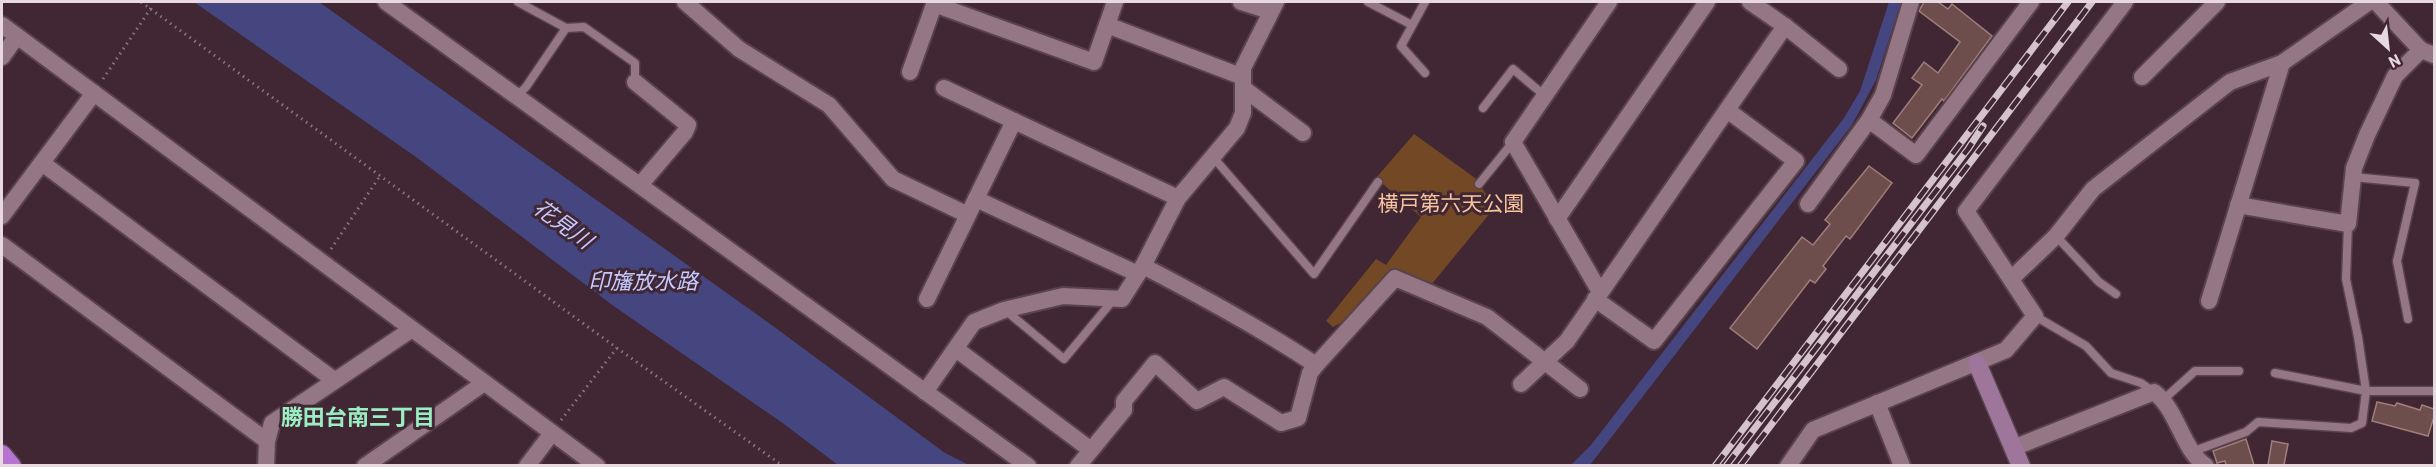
<svg xmlns="http://www.w3.org/2000/svg" width="2436" height="467" viewBox="0 0 2436 467" font-family="Barlow,'Noto Sans JP',sans-serif">
  <style>
    .green { fill: #724825 }
    .water { fill: #45457f }
    .building { fill: #6d4e4c; stroke: #9f7e7b; stroke-width: 1.5 }
    .lines { fill: none; stroke-linecap: round; stroke-linejoin: round }
    .lane-casing { stroke: #58434d; stroke-width: 11 }
    .street-casing { stroke: #58434d; stroke-width: 20 }
    .secondary-casing { stroke: #58434d; stroke-width: 21 }
    .highway-casing { stroke: #58434d; stroke-width: 21 }
    .path { stroke: #8b7680; stroke-width: 3; stroke-dasharray: 1.5 4.5; stroke-linecap: butt }
    .lane { stroke: #947684; stroke-width: 8 }
    .street { stroke: #947684; stroke-width: 16 }
    .secondary { stroke: #9e759b; stroke-width: 18 }
    .highway { stroke: #b574d0; stroke-width: 18 }
    .rail-casing { stroke: #d4c3cb; stroke-width: 7 }
    .rail { stroke: #402733; stroke-width: 4.5; stroke-dasharray: 14; stroke-linecap: butt }
    .labels { text-anchor: middle; dominant-baseline: central; stroke-width: 6; stroke-linejoin: round; paint-order: stroke }
    .park-label { font-size: 21px; fill: #f6c49f; stroke: #402733 }
    .water-label { font-size: 22px; font-style: italic; fill: #c5c9ff; stroke: #402733 }
    .neighbourhood-label { font-size: 22px; font-weight: bold; fill: #9bedc4; stroke: #402733 }
  </style>
  <rect width="100%" height="100%" fill="#402733"/>
  <path class="green" d="M1414,134L1475,178L1495,207L1431,285L1391,270L1350,318L1333,327L1326,321L1376,259L1386,265L1421,217L1376,178Z"/>
  <g class="water">
    <path d="M194,2H319L773,326L945,453L969,465H838L784,424L615,307L416,157Z"/>
    <path d="M1889,2H1901L1876,80L1852,125L1590,465H1571L1591,445L1844,118L1860,91Z"/>
  </g>
  <g class="building">
    <path d="M1924,2H1938L1948,9L1952,4L1992,36L1944,101L1942,99L1912,138L1893,123L1922,85L1912,78L1924,62L1938,73L1960,42L1919,11Z"/>
    <path d="M1869,166L1892,183L1850,239L1846,236L1823,266L1826,269L1815,283L1810,280L1757,349L1730,328L1802,237L1813,245L1830,224L1825,220Z"/>
    <path d="M2377,402L2395,406L2397,403L2420,410L2422,405L2434,409V417L2428,436L2372,421Z"/>
    <path d="M2246,439L2254,465H2226L2225,461L2217,463L2213,451Z"/>
    <path d="M2272,441L2288,444L2284,465H2268Z"/>
  </g>
  <g class="lines">
    <g class="lane-casing">
      <g id="lane">
        <path d="M518,2L566,28L584,27L635,63V82"/>
        <path d="M1368,2L1412,25"/>
        <path d="M1425,73L1401,46L1425,2"/>
        <path d="M517,96L526,87L566,28"/>
        <path d="M1483,108L1513,69L1545,96"/>
        <path d="M1213,157L1314,274L1378,182"/>
        <path d="M2353,177L2415,183L2397,261L2408,319"/>
        <path d="M1479,184L1513,142"/>
        <path d="M2056,236L2099,282L2116,294"/>
        <path d="M1005,310L1064,359L1114,299"/>
        <path d="M2035,316L2086,346L2111,373L2141,383L2154,392"/>
        <path d="M2275,373L2366,391H2434"/>
        <path d="M2164,399L2195,371H2239"/>
        <path d="M2194,451L2246,432L2258,422L2351,428L2362,423L2366,391L2358,337L2346,279L2348,224"/>
      </g>
    </g>
    <g class="street-casing">
      <g id="street">
        <path d="M386,2L1028,466"/>
        <path d="M685,2L739,49L829,105L893,179L968,215"/>
        <path d="M1241,2L1269,11"/>
        <path d="M1750,2L1785,26L1839,69"/>
        <path d="M2376,2L2421,50L2434,55"/>
        <path d="M934,4L1094,62L1115,2"/>
        <path d="M2,25L597,466"/>
        <path d="M1107,25L1243,77"/>
        <path d="M2,57L17,36"/>
        <path d="M910,72L935,2"/>
        <path d="M2142,77L2217,2"/>
        <path d="M635,82L688,125L685,132L640,185"/>
        <path d="M944,88L1178,198"/>
        <path d="M1243,88L1303,133"/>
        <path d="M1869,120L1916,155L2031,2"/>
        <path d="M42,163L334,380"/>
        <path d="M976,199L1138,274"/>
        <path d="M1808,204L1869,120L1883,95L1911,2"/>
        <path d="M2238,205L2348,224L2354,168L2367,135L2395,76L2421,50"/>
        <path d="M2,216L94,93"/>
        <path d="M1557,219L1707,2"/>
        <path d="M2,245L267,441L266,466"/>
        <path d="M1143,266L1178,198L1237,128L1243,113V68L1276,2"/>
        <path d="M2011,279L2056,236L2093,189L2230,82L2282,63L2369,2"/>
        <path d="M1600,292L1513,142L1609,2"/>
        <path d="M927,299L1014,121"/>
        <path d="M1595,299L1654,341L1796,161L1727,110"/>
        <path d="M2209,301L2282,63"/>
        <path d="M956,349L1091,450"/>
        <path d="M1521,384L1567,341L1785,26"/>
        <path d="M925,392L974,322L1004,310L1063,296L1122,299L1143,266C1203,297 1260,328 1316,365L1395,278L1487,317L1580,389"/>
        <path d="M1877,403L1902,466"/>
        <path d="M267,441L272,423L412,329"/>
        <path d="M2013,448L2154,392C2178,410 2182,450 2206,466"/>
        <path d="M365,466L484,383"/>
        <path d="M527,466L552,433"/>
        <path d="M1078,466L1124,410V401L1155,363L1197,401L1224,387L1281,423L1298,418L1310,373L1316,365"/>
        <path d="M1788,466L1813,430L2006,350L2035,316L1966,211L2125,2"/>
      </g>
    </g>
    <g class="secondary-casing">
      <path id="secondary" d="M1977,363L2021,466"/>
    </g>
    <g class="highway-casing">
      <path id="highway" d="M2,454L12,466"/>
    </g>
    <g class="path">
      <path d="M141,2L617,348L783,466"/>
      <path d="M103,79L151,8"/>
      <path d="M331,249L380,176"/>
      <path d="M561,420L617,348"/>
    </g>
    <use href="#lane" class="lane"/>
    <use href="#street" class="street"/>
    <use href="#secondary" class="secondary"/>
    <use href="#highway" class="highway"/>
    <g class="rail-casing">
      <g id="rail">
        <path d="M1715,466L2068,2"/>
        <path d="M1726,466L1968,149L1983,126"/>
        <path d="M1740,466L2092,2"/>
      </g>
    </g>
    <use href="#rail" class="rail"/>
  </g>
  <g class="labels">
    <g class="park-label">
      <text x="1451" y="202">横戸第六天公園</text>
    </g>
    <g class="water-label">
      <text transform="translate(564 223) rotate(36)">花見川</text>
      <text x="643" y="280">印旛放水路</text>
    </g>
    <g class="neighbourhood-label">
      <text x="358" y="416">勝田台南三丁目</text>
    </g>
  </g>
  <rect width="2436" height="467" fill="none" stroke="#e8d8df" stroke-width="6"/>
  <g transform="translate(2388 48) rotate(153)" stroke="#402733" stroke-width="4.5" paint-order="stroke">
  <path d="M0-4.5L10 22L0 15L-10 22Z" fill="#e8d8df"/>
  <text y="-9" font-size="16" font-weight="bold" text-anchor="middle" fill="#e8d8df">N</text>
  </g>
</svg>
